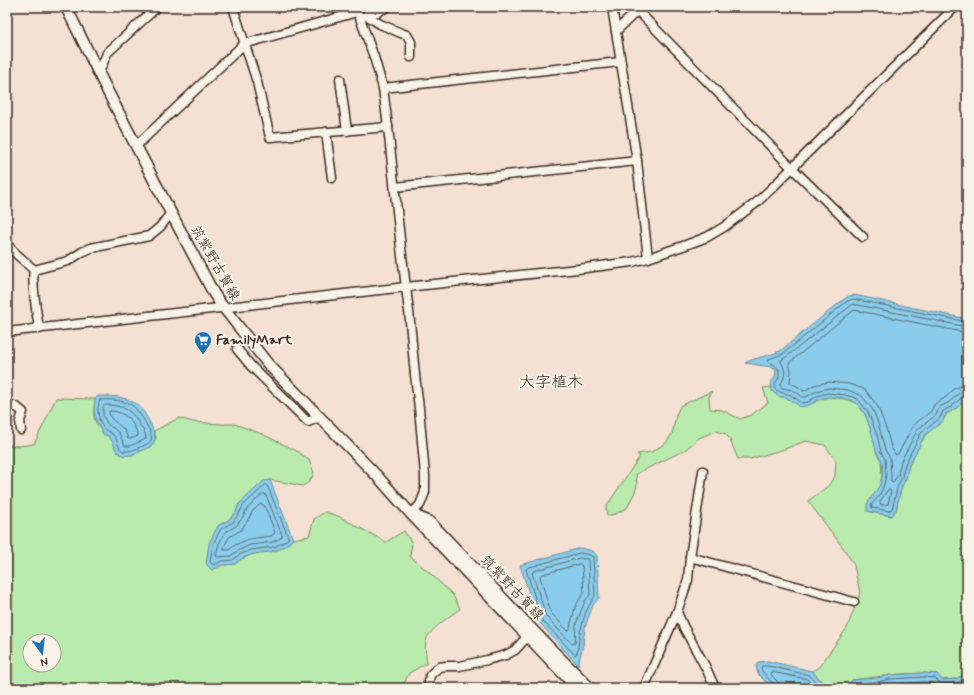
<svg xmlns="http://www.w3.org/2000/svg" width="974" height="695" viewBox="0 0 974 695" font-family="Mynerve,'Klee One',sans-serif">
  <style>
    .green { fill: #b8ebac; stroke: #7a8a65; fill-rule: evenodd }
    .water { fill: #8acceb; stroke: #6a8b99 }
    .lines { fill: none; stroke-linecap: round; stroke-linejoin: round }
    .shore { stroke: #5b6b70; stroke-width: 1 }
    .minor-casing { stroke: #3b2a1e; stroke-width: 11 }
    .major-casing { stroke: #3b2a1e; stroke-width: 13 }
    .minor { stroke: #f7f3e8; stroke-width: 8 }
    .major { stroke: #f7f3e8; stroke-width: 10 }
    .labels { text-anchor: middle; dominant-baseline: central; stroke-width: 4; stroke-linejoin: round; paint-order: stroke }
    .street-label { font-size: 14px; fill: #3b2a1e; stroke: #f7f3e8 }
    .poi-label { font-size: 14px; font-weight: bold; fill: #3b2a1e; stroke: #f7f3e8; text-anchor: start }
    .quarter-label { font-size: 16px; fill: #3b2a1e; stroke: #f7f3e8 }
  </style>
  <rect width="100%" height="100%" fill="#f4e1d3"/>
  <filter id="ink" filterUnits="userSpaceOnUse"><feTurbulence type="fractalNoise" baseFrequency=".025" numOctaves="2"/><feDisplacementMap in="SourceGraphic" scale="8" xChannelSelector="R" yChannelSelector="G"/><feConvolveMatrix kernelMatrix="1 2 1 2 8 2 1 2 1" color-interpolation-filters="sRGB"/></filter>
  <g filter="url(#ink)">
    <g class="green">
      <path d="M771,387C774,398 782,395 789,399C793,401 797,404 801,407L815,402L819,400L829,397L846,399L856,402L865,414L873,436L877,454L881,460L882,476L880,486L875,494L871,498L867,511L891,516L896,510L898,501L902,486L906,478L909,465L925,435L943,421L946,414C950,412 955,409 959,406C962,403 963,401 967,399V673L956,679L942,680L937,674L924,673L900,674L852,680L846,688C825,688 825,686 812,671L819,667L847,628L860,593L854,565L844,549L808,501L828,486L835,476L836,461L825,445L805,441L785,449L750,459H738L729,438L726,434L716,431L699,438L685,450L636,474L637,485L635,492L627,508L615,514L607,516L606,507L640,456L637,454L651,452L666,443L672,434L676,415L680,406L712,391L709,397L710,409L722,410L740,419L751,415L768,403L763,388Z"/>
      <path d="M56,398L95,399L94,410V419L103,434C113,437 113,443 117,452L132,455L150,447L156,438L154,431L179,418L193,422L221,424H235L262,434L297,451L309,460L314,473L310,481L303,486L270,480L239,504L236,512L230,519L218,526L223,565L235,564L241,559L253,554L275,551L284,547L293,539L309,536L314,519L325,512L338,516L386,542L404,531L412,543L410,556L432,575L453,595L460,609C452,614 429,631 427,638C424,646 426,655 427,663L409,673L402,688H7V445L20,446L34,444L39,434ZM30,641H54V665H30Z"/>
    </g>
    <g class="water">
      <path d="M854,295L967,319V399C963,401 962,403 959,406C955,409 950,412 946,414L943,421L925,435L909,465L906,478L902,486L898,501L896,510L892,516L867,511V504C873,495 880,488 882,477C883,473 883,464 881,459C879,456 877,454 876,451C873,438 867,408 854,402C845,397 827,395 818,400C812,404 808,406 801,407L789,399L778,396L772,391L771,382L775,377L776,370L771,367L745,363C756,357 769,356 780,351L844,299L849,296Z"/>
      <path d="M98,396C108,396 119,396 129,400C131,401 135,403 137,404C143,409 156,431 155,439C154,446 146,449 140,451C134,454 128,457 122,455C111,451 117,438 103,434C94,419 93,416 95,399Z"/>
      <path d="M270,480L293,539L284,547L275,551L253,554L241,559L235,564L223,565L212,570L206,564L209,543L218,526L230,519L236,512L239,504L264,481Z"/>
      <path d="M580,548L593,551L597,556L599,598L593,605L585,627L583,645L578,665L535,618V612L520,565Z"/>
      <path d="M768,661L812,671L825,685L835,688H772L758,674L756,666L758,662Z"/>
      <path d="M924,673L937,674L942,680L956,679L967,673V688H846L852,680L877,678L890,675Z"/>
    </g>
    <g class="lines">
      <g class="shore">
        <path d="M967,322L853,299L846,302L783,354L769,359L768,361L769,363L773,364L779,369V377L775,384V389L780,392L791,395L802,403L808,402L817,396L828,393L846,395L858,399L868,412L877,435L881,452L885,459L886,476L883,488L879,496L871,505L872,508L889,511L892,509L898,485L902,477L905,464L921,433L940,418L943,411L951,407L961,398L967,396"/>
        <path d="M967,327L853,304L786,357L781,360V362C787,370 785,378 780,385L782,388L793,390L803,397H806L816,391L829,388L848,390L862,396L873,410L878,423L885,450L890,458L891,476V481L893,482L894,481L898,475L901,461L918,429L936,415L938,410L941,406L948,403L958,394L963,391H967"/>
        <path d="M967,333L854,310L789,363L791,371L790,383L797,386L804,391L814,385L829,382L849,384L864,389L867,392L878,407L887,431L891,448L896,455L898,454L912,428L915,424L931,411L934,405L937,402L945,398L955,388L961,386L967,385"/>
        <path d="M100,400C109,399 119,400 127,403C130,404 133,406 135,408C140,413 154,434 151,440C148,445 142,446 138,448C133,450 128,452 123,451C118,449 118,440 114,436C112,433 109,432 107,431C98,426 96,408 100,400Z"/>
        <path d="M105,405C124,405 132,410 141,427C144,431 146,434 146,439L130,446H125L119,433L113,428L109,426L107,423L103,416V407Z"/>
        <path d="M111,411C128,413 131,420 138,434V436L130,439H128C127,436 126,432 124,430C118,422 110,422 109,412Z"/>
        <path d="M266,485L268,487L288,537V539L282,543L274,547L251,550L239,555L233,560L222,561L214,565L212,564L210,562L213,544L221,529L233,522L239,514L243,506Z"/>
        <path d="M888,490H890L891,492L888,504L886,505H881L880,502Z"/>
        <path d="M263,494H265L266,495L282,535V537L273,542L250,545L237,551L231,556L217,557L216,555L218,546L224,533L236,526L243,517L247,509Z"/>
        <path d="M261,504L264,505L275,532L274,534L271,536L249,539L235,545L229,550H224V547L229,537L241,530L248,520L252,512Z"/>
        <path d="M580,553L590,555L593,557L595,596C588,606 585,613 582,625C579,634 579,644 577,653L575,655L539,617V611L526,569L527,568Z"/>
        <path d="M580,558L587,559L588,560L590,595L585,601L581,611L576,625L575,643L572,644L545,615L544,610L532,573L534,571Z"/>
        <path d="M580,564L582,566L584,593L580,598L575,608L571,623L570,629L568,631L551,613L540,577L541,575Z"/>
        <path d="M774,688C773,680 763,676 761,668L762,666H768L809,675L822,688"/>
        <path d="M779,688L778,682L771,675L772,672L807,679L815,688"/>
        <path d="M851,688L855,684L877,682L890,679L924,677L935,678L941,684L956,683L967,678"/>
        <path d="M864,688L891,684L924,682L932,683L939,688"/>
      </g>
      <g class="minor-casing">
        <g id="minor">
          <path d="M233,7L257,82L270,137L388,127"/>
          <path d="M356,7L374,57L383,88L388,127L401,248L409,311L415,375L419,408L425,475V492L420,505L411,514"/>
          <path d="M612,7L637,161L648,258"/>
          <path d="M637,10L792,168L863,237"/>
          <path d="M366,15L380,24L401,33L407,35L411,42V57"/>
          <path d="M364,16L368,14L378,12L387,7"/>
          <path d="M616,31L641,7"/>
          <path d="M99,73L107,53L157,7"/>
          <path d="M340,79L347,131"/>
          <path d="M383,88L620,62"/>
          <path d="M326,132L332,178"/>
          <path d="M136,146L244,44L357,12"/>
          <path d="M395,187L637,161"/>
          <path d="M7,243L12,250L34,270"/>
          <path d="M39,329C37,314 31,283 34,270L68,261L82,252L91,248L149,236L160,227L171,213"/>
          <path d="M7,332L406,287L578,269L632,262L648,258L683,246L707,237L724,227L756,203L772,188L792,168L955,7"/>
          <path d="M237,349L251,366L308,422L320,417"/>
          <path d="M7,403L18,408L23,412L20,421L21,430"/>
          <path d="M690,557L854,602"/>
          <path d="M677,612L683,626L706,668L715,688"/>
          <path d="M428,688L430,675L439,667L446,666H460L487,660L506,655L515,650L527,637"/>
          <path d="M644,688L677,612L688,580L690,557L703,471"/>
        </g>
      </g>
      <g class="major-casing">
        <g id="major">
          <path d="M66,7L109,94L171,213L214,294L223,307L268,364L378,477L411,514L577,688"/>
          <path d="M416,516L430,522L547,645L590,688"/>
        </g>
      </g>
      <use href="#minor" class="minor"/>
      <use href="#major" class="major"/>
    </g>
  </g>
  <defs>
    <g id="supermarket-pin" transform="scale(0.9)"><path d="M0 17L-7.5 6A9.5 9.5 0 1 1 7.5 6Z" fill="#1f6fb2" stroke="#f7f3e8"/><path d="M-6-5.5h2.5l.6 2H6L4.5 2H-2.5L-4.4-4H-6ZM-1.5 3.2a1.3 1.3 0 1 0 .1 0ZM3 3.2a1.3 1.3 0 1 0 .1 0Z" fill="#fff"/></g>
  </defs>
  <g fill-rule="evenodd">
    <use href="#supermarket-pin" x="203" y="340"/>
  </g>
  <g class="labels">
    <g class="street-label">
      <text transform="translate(215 263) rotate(60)">筑紫野古賀線</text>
      <text transform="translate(512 588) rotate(46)">筑紫野古賀線</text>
    </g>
    <g class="poi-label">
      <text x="216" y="340">FamilyMart</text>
    </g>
    <g class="quarter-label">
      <text x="551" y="382">大字植木</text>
    </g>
  </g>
  <rect width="974" height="695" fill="none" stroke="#f7f3e8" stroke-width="24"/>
  <rect x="12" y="12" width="950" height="671" fill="none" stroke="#3b2a1e" stroke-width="1.5" filter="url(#ink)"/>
  <g transform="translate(42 653) rotate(165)"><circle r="19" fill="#f7f3e8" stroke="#aca397"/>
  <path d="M0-3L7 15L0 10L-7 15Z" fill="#1f6fb2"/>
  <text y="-6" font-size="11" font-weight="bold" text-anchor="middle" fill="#3b2a1e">N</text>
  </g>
</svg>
